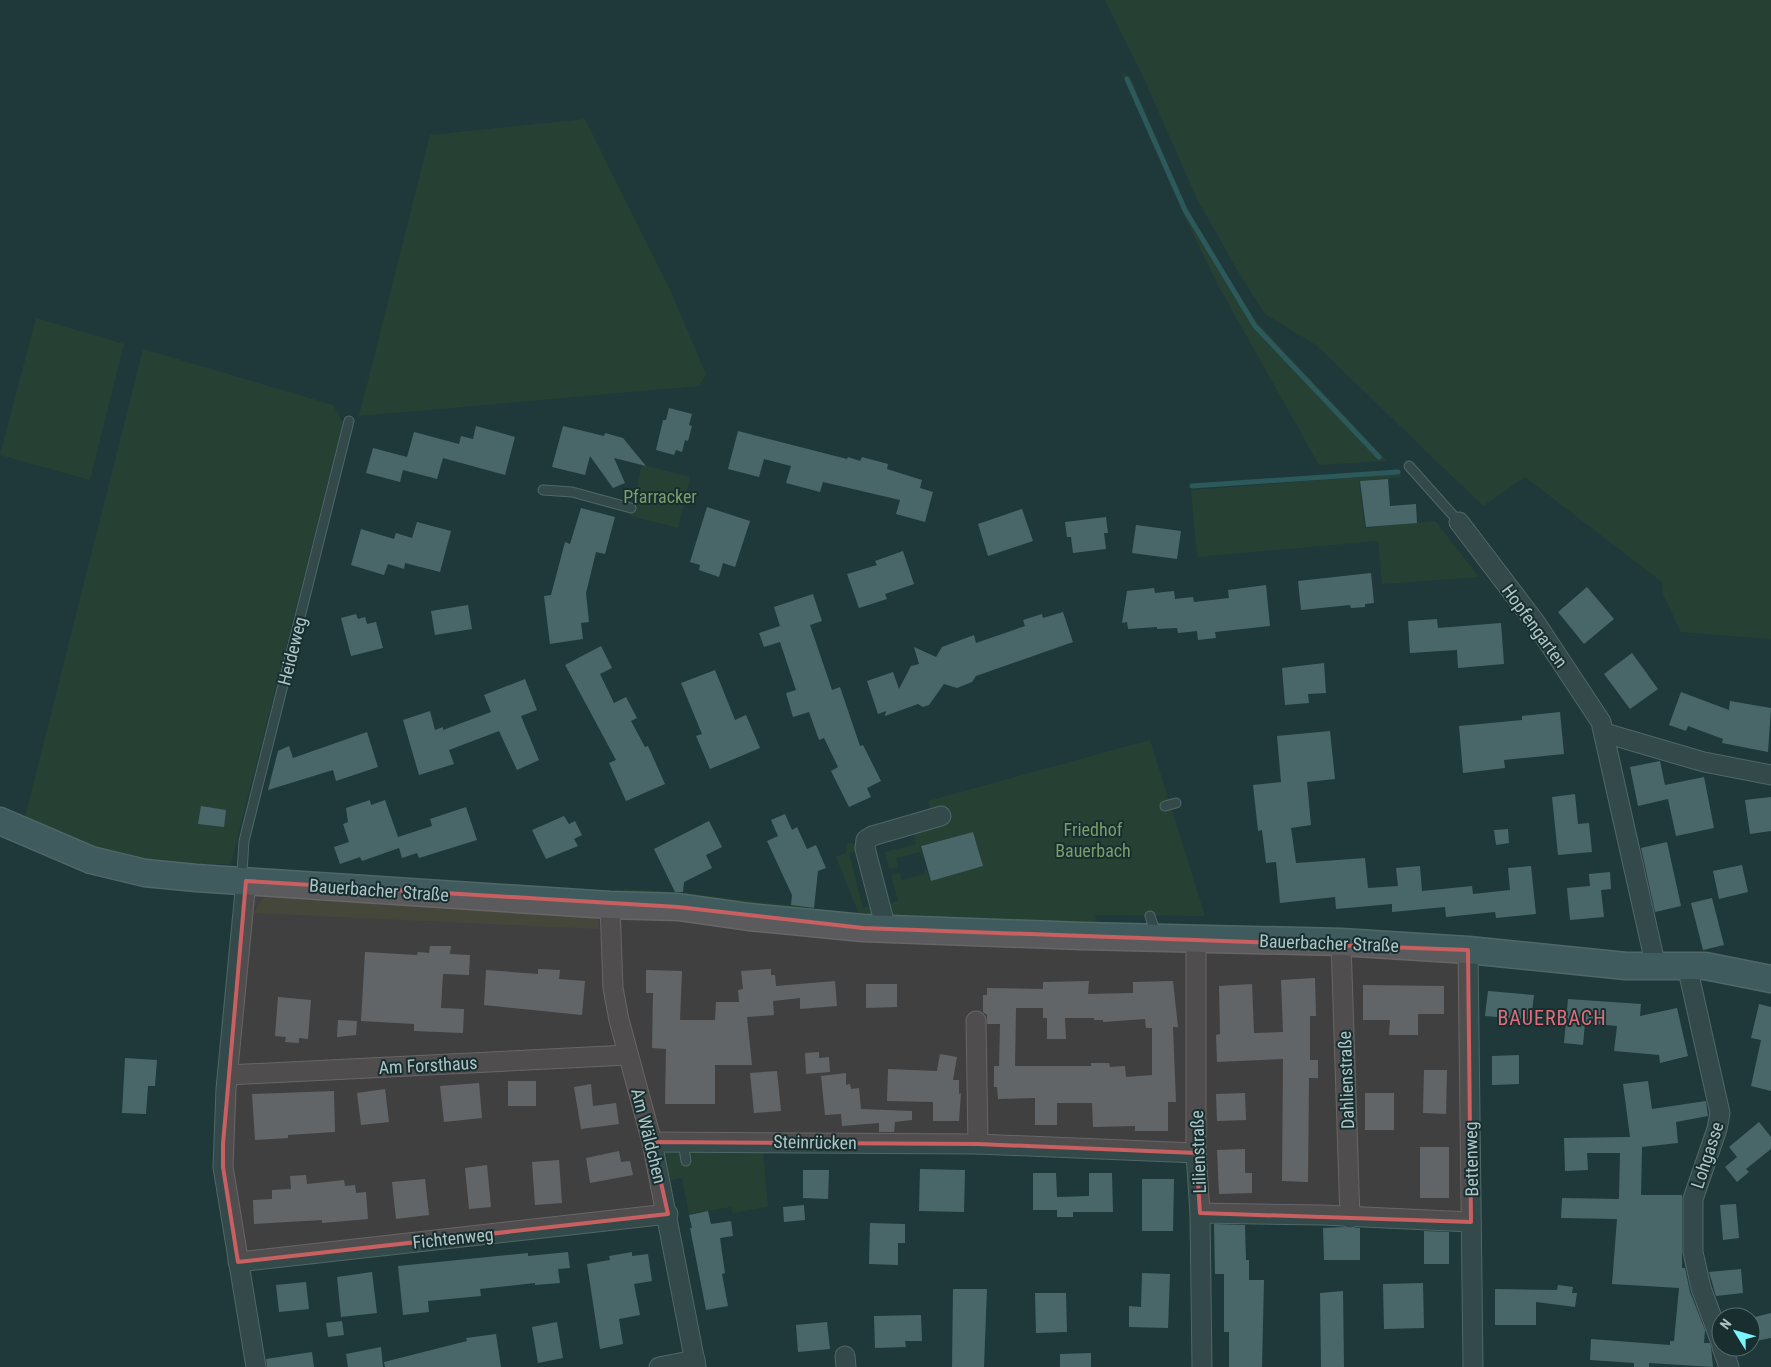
<svg xmlns="http://www.w3.org/2000/svg" width="1771" height="1367" viewBox="0 0 1771 1367" font-family="'Roboto Condensed',sans-serif">
  <style>
    .green { fill: #264133 }
    .lines { fill: none; stroke-linecap: round; stroke-linejoin: round }
    .stream { stroke: #2c5a5c; stroke-width: 5 }
    .building { fill: #496769; fill-rule: evenodd }
    .lane-casing { stroke: #506768; stroke-width: 11 }
    .street-casing { stroke: #506768; stroke-width: 21 }
    .secondary-casing { stroke: #506768; stroke-width: 29 }
    .lane { stroke: #33494a; stroke-width: 9 }
    .street { stroke: #33494a; stroke-width: 19 }
    .secondary { stroke: #405b5e; stroke-width: 26 }
    .marked { fill: #c85f60; fill-opacity: 0.2; stroke: #c85f60; stroke-width: 4; stroke-linejoin: round }
    .labels { text-anchor: middle; dominant-baseline: central; stroke-width: 4; stroke-linejoin: round; paint-order: stroke }
    .park-label { font-size: 18px; fill: #7b9e6b; stroke: #182e2f }
    .street-label { font-size: 18px; fill: #adc5c7; stroke: #182e2f }
    .quarter-label { font-size: 20px; letter-spacing: 1px; fill: #e16d7a; stroke: #182e2f }
  </style>
  <rect width="100%" height="100%" fill="#1f393a"/>
  <g class="green">
    <path d="M1105,0H1771V639L1681,632L1663,594L1662,582L1525,477L1483,506L1316,345L1265,314L1239,273L1197,199L1141,72Z"/>
    <path d="M1121,72L1130,77L1187,208L1229,280L1257,322L1387,461L1319,465L1219,287L1183,213Z"/>
    <path d="M585,119L671,292L706,374L699,386L359,416L430,135Z"/>
    <path d="M36,318L124,344L90,480L0,455Z"/>
    <path d="M143,349L333,405L343,422L231,864H157L102,850L25,817Z"/>
    <path d="M642,465L690,477L678,528L630,516Z"/>
    <path d="M1400,474L1403,477L1359,481L1365,528L1435,521L1479,577L1382,584L1378,541L1197,557L1191,490Z"/>
    <path d="M1150,740L1205,916L1095,915L1098,927L895,921L885,905L898,901L891,875L900,873L902,880L925,874V866L930,881L983,866L973,832L920,846L924,861L920,852L896,858L898,867L889,869L885,852L916,844L913,831L931,812L928,801Z"/>
    <path d="M847,843L859,844L860,850L849,853L863,908L874,906V916L861,919L836,857L846,853Z"/>
    <path d="M624,889L674,892L814,908L819,911L625,896Z"/>
    <path d="M267,895L594,916L598,921V929L254,913L258,904Z"/>
    <path d="M665,1150H763L768,1207L733,1213L731,1207L689,1214L682,1178L670,1180Z"/>
  </g>
  <g class="lines">
    <g class="stream">
      <path d="M1127,79L1185,210L1255,326L1379,457"/>
      <path d="M1192,486L1398,472"/>
    </g>
  </g>
  <g class="building">
    <path d="M669,408L692,414L689,425L692,426L688,441L685,440L682,452L676,450L674,455L656,450L663,420H666Z"/>
    <path d="M476,426L515,437L505,475L443,458L437,479L403,470L400,482L366,473L373,448L407,457L414,432L459,444L461,436L473,439Z"/>
    <path d="M563,426L604,436L605,433L623,438L646,466L614,458L625,483L613,488L590,456L585,475L552,467Z"/>
    <path d="M738,431L847,459L848,457L860,461L862,457L888,464L887,469L922,480L920,488L933,492L925,522L896,514L900,500L823,482L820,492L786,483L791,466L764,459L759,477L728,469Z"/>
    <path d="M1388,479L1390,506L1416,504L1417,523L1366,527L1360,481Z"/>
    <path d="M707,507L750,521L735,567L723,563L719,577L699,570L700,565L690,562Z"/>
    <path d="M581,508L615,517L605,554L596,552L586,593L589,622L581,623L583,639L550,644L544,596L551,595L565,542L570,544Z"/>
    <path d="M1022,509L1033,541L988,556L978,524Z"/>
    <path d="M1106,517L1108,533H1104L1106,549L1073,553L1071,537H1067L1065,522Z"/>
    <path d="M417,522L451,531L440,572L405,563L404,569L388,564L384,575L351,565L361,529L394,539L396,533L412,538Z"/>
    <path d="M1136,525L1181,531L1177,559L1132,553Z"/>
    <path d="M903,551L914,584L885,594L887,599L859,608L847,574L877,565L875,561Z"/>
    <path d="M1371,573L1374,603L1365,604V607L1351,608L1350,605L1301,610L1298,581Z"/>
    <path d="M1266,585L1270,626L1215,632L1216,638L1198,640L1197,631L1178,633L1177,628L1157,629V627L1128,629L1127,622L1122,623L1127,591L1154,588L1155,593L1174,591L1175,599L1193,597L1194,602L1229,598L1228,590Z"/>
    <path d="M1587,587L1614,619L1584,644L1558,612Z"/>
    <path d="M813,594L822,621L810,625L832,690L840,687L860,746L863,745L881,781L867,788L871,797L849,807L831,771L838,767L824,738L819,740L809,712L793,717L786,693L796,690L780,642L764,647L759,633L780,626L774,607Z"/>
    <path d="M468,605L472,629L435,635L431,611Z"/>
    <path d="M1063,612L1073,642L976,676L972,682L957,688L944,684L929,705L923,707L918,704L885,716L886,711L878,714L867,681L893,672L899,689L911,666L919,664L914,647L936,657L942,647L974,635L976,643L1025,626L1023,620L1042,614L1043,618Z"/>
    <path d="M356,614L358,619L365,617L367,624L376,622L383,648L351,656L341,618Z"/>
    <path d="M1437,619L1438,628L1501,623L1504,664L1458,668L1457,650L1410,653L1408,621Z"/>
    <path d="M601,646L612,668L600,674L614,703L626,697L637,718L631,721L645,747L648,746L665,784L626,801L609,763L616,760L565,665Z"/>
    <path d="M1632,653L1658,689L1630,709L1604,674Z"/>
    <path d="M1324,663L1326,693L1308,694L1309,703L1285,705L1282,668Z"/>
    <path d="M715,670L735,720L746,715L760,748L710,769L696,736L702,734L681,683Z"/>
    <path d="M525,679L537,710L521,716L539,760L517,770L499,731L449,750L454,764L419,775L403,720L430,711L435,730L443,727V730L491,712L484,695Z"/>
    <path d="M1681,692L1729,710L1730,701L1771,708L1768,752L1722,743L1723,739L1688,726L1686,731L1669,725Z"/>
    <path d="M1560,712L1564,754L1504,760L1505,768L1463,773L1459,726L1522,720V716Z"/>
    <path d="M1330,731L1335,779L1307,782L1311,825L1291,828L1296,863L1365,858L1368,888L1398,886L1396,868L1420,866L1422,891L1472,886L1473,894L1510,890L1508,868L1531,866L1536,914L1496,918L1495,912L1446,917L1445,907L1392,912V904L1336,909L1335,897L1280,903L1276,862L1266,863L1262,830L1258,831L1253,785L1281,782L1277,736Z"/>
    <path d="M367,732L378,767L336,781L333,770L268,790L278,751L289,746L293,758Z"/>
    <path d="M1660,761L1665,785L1704,777L1714,828L1676,836L1668,799L1638,806L1630,767Z"/>
    <path d="M1575,794L1578,824L1589,823L1592,852L1558,855L1552,797Z"/>
    <path d="M1771,797V831L1750,834L1745,800Z"/>
    <path d="M370,800L371,805L385,800L398,837L432,826L430,819L466,807L477,840L419,858L417,853L402,858L399,848L362,861L360,857L340,864L334,847L349,842L343,824L348,822L346,808Z"/>
    <path d="M201,806L226,810L224,827L198,824Z"/>
    <path d="M785,814L792,830L797,827L807,849L816,845L826,868L818,871L814,908L791,905L792,895L767,841L778,836L771,820Z"/>
    <path d="M564,816L569,824L575,821L582,835L574,839L578,846L546,859L532,830Z"/>
    <path d="M709,821L722,847L706,855L712,868L684,882L683,892H675L654,849Z"/>
    <path d="M1508,829L1509,843L1496,845L1494,830Z"/>
    <path d="M973,832L983,866L931,881L921,846Z"/>
    <path d="M1667,842L1681,906L1655,912L1641,848Z"/>
    <path d="M1742,865L1748,892L1719,899L1713,871Z"/>
    <path d="M1610,872L1611,889L1601,890L1604,917L1570,920L1567,888L1590,886L1589,874Z"/>
    <path d="M1712,898L1724,945L1703,950L1691,903Z"/>
    <path d="M430,946H451L450,954L470,955L469,975L443,974L441,1008L464,1009L463,1033L414,1031V1024L361,1021L365,952L417,955L418,952L429,953Z"/>
    <path d="M538,969L560,970L559,979L585,981L582,1015L484,1005L486,970L538,974Z"/>
    <path d="M771,969V975H775L776,986L835,981L837,1006L800,1009V998L773,1001L774,1015L747,1017L752,1065H715V1104H665L666,1049L652,1048L653,993H646V970L682,971L680,1020H715L716,1002H739L738,990L743,989L741,971Z"/>
    <path d="M1315,978L1316,1016H1310V1060H1318V1078H1309L1308,1182L1282,1181L1283,1059L1217,1062L1216,1035L1220,1034L1219,986L1252,984L1254,1033L1283,1032L1281,980Z"/>
    <path d="M1089,981L1088,994L1133,993V982L1173,981L1178,1027H1173L1176,1102H1168V1131H1135V1126L1093,1127L1092,1103H1057V1125H1035V1098L998,1099L997,1087H994V1066H999L1000,1024H987V1015L983,1012V995H987V988L1043,989V982ZM1016,1008H1043V1018H1047V1039H1066L1065,1018H1094V1020H1103V1022L1145,1019L1146,1028H1152V1075L1126,1077L1125,1066L1110,1067L1109,1063H1091V1066H1015Z"/>
    <path d="M866,984H897V1007L866,1008Z"/>
    <path d="M1363,985L1444,986V1014H1418V1035H1389L1390,1020H1363Z"/>
    <path d="M1488,991L1534,995L1531,1020L1485,1016Z"/>
    <path d="M278,997L311,1000L308,1039L299,1038V1043L285,1042L286,1037L275,1036Z"/>
    <path d="M1568,999L1641,1004L1640,1016L1677,1008L1688,1056L1660,1063L1659,1055L1614,1051L1617,1026L1585,1023L1583,1045L1564,1043Z"/>
    <path d="M1759,1004L1771,1007V1091L1751,1086L1761,1040L1751,1038Z"/>
    <path d="M338,1020L357,1021L356,1035L337,1037Z"/>
    <path d="M819,1052V1058L829,1057L830,1072L806,1074L805,1053Z"/>
    <path d="M940,1054L957,1057L953,1080H959V1094L961,1093L959,1121H933V1102L887,1101L888,1069L937,1071Z"/>
    <path d="M1519,1055V1084L1492,1085V1056Z"/>
    <path d="M125,1058L157,1060L155,1086H148L146,1114L122,1113Z"/>
    <path d="M1424,1070H1447L1446,1114L1423,1113Z"/>
    <path d="M777,1071L781,1111L754,1113L750,1073Z"/>
    <path d="M846,1073V1085L850,1084L851,1089L859,1088L861,1109L912,1111V1120L895,1122L894,1132H879V1123L842,1126L841,1114L825,1115L821,1076Z"/>
    <rect x="508" y="1081" width="28" height="25"/>
    <path d="M1648,1081L1652,1109L1706,1101L1708,1116L1676,1122L1678,1143L1642,1147L1641,1195H1682V1268H1685L1690,1292L1705,1330L1704,1343H1710L1711,1347L1713,1367L1649,1363V1367H1634V1363L1590,1360L1591,1339L1670,1345V1341H1674L1679,1288L1612,1284L1617,1219L1561,1218L1562,1198L1619,1199L1620,1153H1587L1588,1170L1565,1171L1564,1138L1630,1137L1623,1084Z"/>
    <path d="M479,1083L482,1118L444,1122L440,1086Z"/>
    <path d="M591,1084L593,1106L616,1103L619,1124L581,1129L574,1087Z"/>
    <path d="M385,1089L389,1122L361,1125L357,1093Z"/>
    <path d="M334,1091L335,1132L288,1135V1138L255,1140L252,1094Z"/>
    <path d="M1245,1093L1246,1120L1217,1121L1216,1094Z"/>
    <rect x="1365" y="1093" width="29" height="37"/>
    <path d="M1759,1122L1771,1137V1149L1746,1169L1749,1172L1737,1182L1725,1167L1737,1157L1729,1147Z"/>
    <rect x="1420" y="1147" width="29" height="51"/>
    <path d="M1245,1149V1173H1252V1193L1219,1194L1217,1150Z"/>
    <path d="M619,1151L621,1162L630,1161L633,1175L590,1183L586,1158Z"/>
    <path d="M559,1160L562,1203L535,1205L532,1162Z"/>
    <path d="M487,1165L491,1207L469,1209L465,1168Z"/>
    <path d="M920,1169L965,1170L964,1212L919,1211Z"/>
    <path d="M803,1170H829L828,1199L803,1198Z"/>
    <path d="M1033,1173H1056L1057,1197L1089,1196V1173H1112L1113,1212H1073V1217H1057V1210H1033Z"/>
    <path d="M306,1175L307,1184L344,1180L345,1186L355,1185L356,1193L366,1192L368,1219L322,1223V1220L254,1224L253,1200L272,1199V1190L291,1189L290,1176Z"/>
    <path d="M425,1179L429,1215L396,1219L392,1182Z"/>
    <path d="M1142,1179H1174L1173,1231H1142Z"/>
    <path d="M1736,1204L1739,1238L1723,1240L1720,1205Z"/>
    <path d="M804,1205L805,1220L784,1222L783,1207Z"/>
    <path d="M708,1211L711,1224L731,1221L733,1236L720,1238L725,1273L722,1274L728,1306L706,1310L690,1228H692L689,1215Z"/>
    <path d="M870,1223L905,1224V1243H898V1265L869,1264Z"/>
    <path d="M1214,1224L1245,1225L1246,1260H1249V1280H1264L1262,1367H1229V1332H1224V1274H1215Z"/>
    <path d="M1344,1227L1360,1228V1260H1324L1323,1228Z"/>
    <path d="M1424,1231L1449,1232V1264H1424Z"/>
    <path d="M568,1252L570,1268L558,1269L560,1283L535,1285V1283L480,1289L481,1296L428,1301L429,1312L403,1315L398,1266L528,1253V1256Z"/>
    <path d="M632,1252V1256L648,1254L652,1281L634,1284L640,1315L619,1319L623,1344L600,1349L587,1264L610,1260L609,1256Z"/>
    <path d="M1741,1269L1743,1293L1716,1296L1709,1272Z"/>
    <path d="M372,1272L377,1313L341,1317L337,1277Z"/>
    <path d="M1142,1273L1170,1274L1168,1328L1129,1327V1306L1141,1307Z"/>
    <path d="M306,1282L309,1309L279,1312L276,1285Z"/>
    <path d="M1423,1283L1424,1328L1384,1329L1383,1284Z"/>
    <path d="M1558,1285L1573,1287L1572,1293H1577L1575,1307L1536,1302V1325H1495V1289L1557,1290Z"/>
    <path d="M953,1289H987L984,1367H952Z"/>
    <path d="M1343,1291L1344,1367H1321L1320,1293Z"/>
    <path d="M1035,1293H1066L1067,1332L1036,1333Z"/>
    <path d="M1771,1313V1338L1751,1342V1318Z"/>
    <path d="M921,1315L922,1341H905L906,1347L875,1348L874,1316Z"/>
    <path d="M342,1321L344,1335L328,1337L326,1323Z"/>
    <path d="M557,1322L563,1358L538,1363L532,1327Z"/>
    <path d="M827,1322L830,1349L798,1352L796,1325Z"/>
    <path d="M496,1334L501,1367H385L384,1362L467,1341L466,1338Z"/>
    <path d="M381,1347L383,1367H348L346,1354Z"/>
    <path d="M312,1352L314,1367H267L266,1359Z"/>
    <path d="M1091,1353V1367H1060V1354Z"/>
  </g>
  <g class="lines">
    <g class="lane-casing">
      <g id="lane">
        <path d="M1409,466L1459,522"/>
        <path d="M543,490L572,492L631,508"/>
        <path d="M1165,806L1176,803"/>
        <path d="M245,880L242,872L244,841L349,421"/>
        <path d="M1150,916L1156,934"/>
        <path d="M683,1142L686,1161"/>
      </g>
    </g>
    <g class="street-casing">
      <g id="street">
        <path d="M1459,522L1535,622L1601,722L1656,967"/>
        <path d="M1605,733L1704,762L1771,775"/>
        <path d="M246,881L226,1089L223,1167L256,1367"/>
        <path d="M610,905L613,988L619,1020L652,1142L696,1367"/>
        <path d="M886,929L865,848L866,840L872,836L941,816"/>
        <path d="M1196,938V1153L1200,1213L1202,1367"/>
        <path d="M1341,942L1350,1218"/>
        <path d="M1468,950L1473,1367"/>
        <path d="M1687,966L1720,1113L1717,1129L1693,1199V1252L1701,1288L1721,1342"/>
        <path d="M976,1021L978,1144"/>
        <path d="M228,1075L628,1055"/>
        <path d="M652,1142L978,1144L1196,1153"/>
        <path d="M1200,1213L1322,1215L1471,1222"/>
        <path d="M238,1262L668,1214"/>
        <path d="M1722,1347L1729,1367"/>
        <path d="M845,1356L846,1367"/>
        <path d="M659,1367L695,1360"/>
      </g>
    </g>
    <g class="secondary-casing">
      <path id="secondary" d="M0,821L91,860L145,873L196,878L610,905L678,907L749,917L863,928L1082,936L1341,942L1468,950L1626,966H1705L1771,979"/>
    </g>
    <use href="#lane" class="lane"/>
    <use href="#street" class="street"/>
    <use href="#secondary" class="secondary"/>
  </g>
  <path class="marked" d="M246,881L678,907L863,928L1468,950L1471,1222L1200,1213L1196,1153L978,1144L652,1142L668,1214L238,1262L223,1167V1144Z"/>
  <g class="labels">
    <g class="park-label">
      <text x="660" y="496">Pfarracker</text>
      <text x="1093" y="829">Friedhof<tspan x="1093" dy="21">Bauerbach</tspan></text>
    </g>
    <g class="street-label">
      <text transform="translate(1535 626) rotate(54)">Hopfengarten</text>
      <text transform="translate(292 651) rotate(-76)">Heideweg</text>
      <text transform="translate(379 890) rotate(4)">Bauerbacher Straße</text>
      <text transform="translate(1329 943) rotate(2)">Bauerbacher Straße</text>
      <text transform="translate(428 1065) rotate(-3)">Am Forsthaus</text>
      <text transform="translate(1346 1080) rotate(-92)">Dahlienstraße</text>
      <text transform="translate(649 1136) rotate(76)">Am Wäldchen</text>
      <text transform="translate(815 1142) rotate(1)">Steinrücken</text>
      <text transform="translate(1198 1152) rotate(-92)">Lilienstraße</text>
      <text transform="translate(1707 1155) rotate(-72)">Lohgasse</text>
      <text transform="translate(1471 1159) rotate(-91)">Bettenweg</text>
      <text transform="translate(453 1238) rotate(-6)">Fichtenweg</text>
    </g>
    <g class="quarter-label">
      <text x="1552" y="1018">BAUERBACH</text>
    </g>
  </g>
  <g transform="translate(1736 1332) rotate(307)"><circle r="24" fill="#182e2f" stroke="#546a6c"/>
  <path d="M0-4L9 19L0 12L-9 19Z" fill="#7af6ff"/>
  <text y="-8" font-size="14" font-weight="bold" text-anchor="middle" fill="#adc5c7">N</text>
  </g>
</svg>
